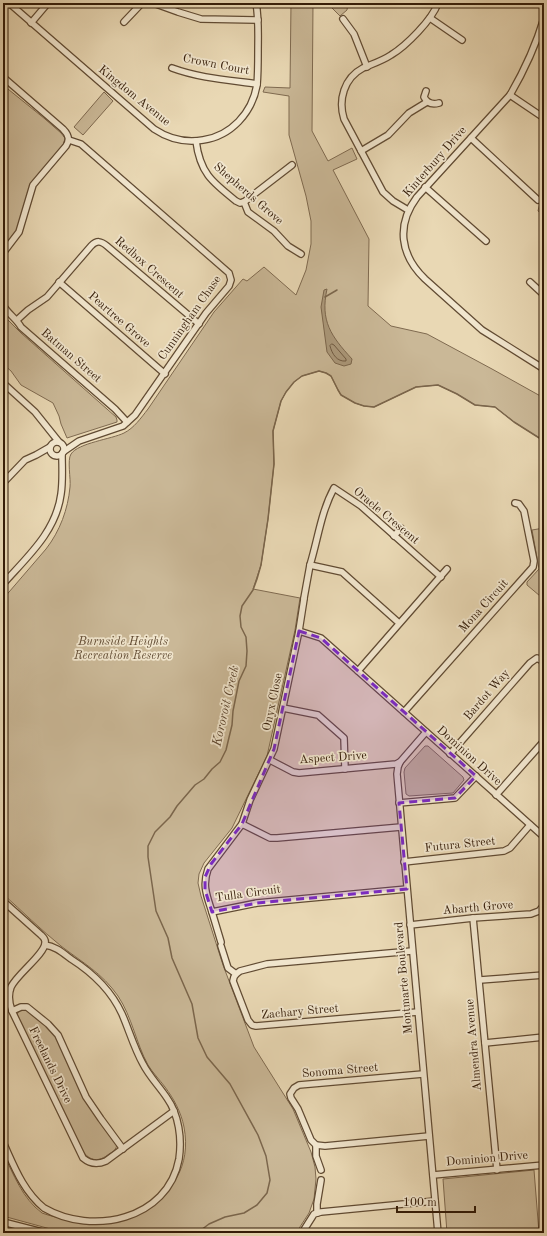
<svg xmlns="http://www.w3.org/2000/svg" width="547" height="1236" viewBox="0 0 547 1236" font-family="'Old Standard TT',serif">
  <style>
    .green { fill: #cab897; stroke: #7f6a50 }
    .water { fill: #ab987a; stroke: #7b664c }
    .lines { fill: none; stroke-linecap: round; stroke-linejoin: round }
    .shore { stroke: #705a41; stroke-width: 1 }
    .stream { stroke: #7b664c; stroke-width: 1.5 }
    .minor-casing { stroke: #614b33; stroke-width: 8 }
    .minor { stroke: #f1e6ce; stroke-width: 5.5 }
    .marked { fill: #7b2cbf; fill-opacity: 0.2; stroke: #7b2cbf; stroke-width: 3; stroke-dasharray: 8 5; stroke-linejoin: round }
    .labels { text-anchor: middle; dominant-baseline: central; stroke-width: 3.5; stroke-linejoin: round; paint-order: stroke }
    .street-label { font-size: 12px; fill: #341c08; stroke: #f1e6ce }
    .park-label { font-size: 12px; font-style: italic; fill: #614b33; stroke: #f1e6ce }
    .water-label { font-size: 13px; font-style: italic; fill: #5e4730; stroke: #f1e6ce }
  </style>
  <rect width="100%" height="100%" fill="#e9d8b4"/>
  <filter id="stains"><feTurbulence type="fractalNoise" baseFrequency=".005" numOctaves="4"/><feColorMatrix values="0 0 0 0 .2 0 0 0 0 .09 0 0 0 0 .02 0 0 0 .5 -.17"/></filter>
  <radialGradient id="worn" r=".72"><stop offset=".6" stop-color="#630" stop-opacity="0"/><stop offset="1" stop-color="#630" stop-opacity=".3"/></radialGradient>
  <g class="green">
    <path d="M291,3H313L312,131L328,161L352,148L357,159L333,170L369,239L368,306L391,326L427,334L492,369L544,398V441L514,422L495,407L475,405L457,394L438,385L416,387L374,407L364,406L355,403L341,395L338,390L331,376L326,373L319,371L302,376L294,382L286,392L281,401L273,431L274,464L268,519L261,565L253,589L300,598L295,630L267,756L232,828L204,863L199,874L198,883L201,896L223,965L254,1047L293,1109L311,1152L315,1167L316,1179L314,1199L309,1213L296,1233H65L3,1216V1153C14,1175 22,1198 42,1213C105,1236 199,1206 184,1127C181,1112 174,1099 165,1087C159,1079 153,1073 148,1065C136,1043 132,1017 118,996C102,973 83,963 61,946C41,930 22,911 3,894V599L46,549C60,531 68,509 70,487C71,479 67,460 71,454C78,443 112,439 124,433C134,428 141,418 148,409L214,312L243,279L247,281L264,267L296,295L306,270L311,244V221L306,196L289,135V96L263,92L265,87L290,88Z"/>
    <path d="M327,3H348L347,10L340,16Z"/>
    <path d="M3,85L45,119L61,133L65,138L63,146L32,183L18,230L3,250C3,227 1,203 3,181C4,173 8,167 3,160Z"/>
    <path d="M104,92L113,101L83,135L74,127Z"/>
    <path d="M544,199V215L538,211L540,202Z"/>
    <path d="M3,315L21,333L116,417L117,420V422L67,438L61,424L59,416L53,403L21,385L11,371L3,364Z"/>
    <path d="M544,528V615L540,596L527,585V582L539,569L532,530Z"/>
    <path d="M425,746H428L463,777L464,780L453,793L409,796L406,794L404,772L405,768Z"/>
    <path d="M26,1009L48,1026L56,1035L77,1082L117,1144C116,1150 114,1151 109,1154C99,1162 90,1162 82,1150L17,1015L19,1010Z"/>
    <path d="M534,1170L539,1233L517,1232L485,1233V1232L447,1233L443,1179Z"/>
  </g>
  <path class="water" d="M327,289C320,321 331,336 352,359L351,364L344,366L335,363L327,352L321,307L324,290Z"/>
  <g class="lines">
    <path class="shore" d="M332,344L334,345L346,359V361C337,362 332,354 330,346Z"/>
    <g class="stream">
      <path d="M325,297L337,290"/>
      <path d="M197,1233L209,1224L225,1217L244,1213L257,1205L267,1193L270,1180L266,1156L258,1135L230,1084L207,1057L198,1038L192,1004L172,958L168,938L156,911L148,857V846L155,832L170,817L177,806L195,785L204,779L212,769L220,762L226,750L232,725L233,711L239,681L246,666L247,651L246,637L241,627L240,616L242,606L253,590L257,579L261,565L268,519L274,464L273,431L281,401L286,392L294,382L302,376L319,371L326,373L331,376L338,390L341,395L355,403L364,406L374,407L416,387L438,385L457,394L475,405L495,407L514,422L544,441"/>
    </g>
    <g class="minor-casing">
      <g id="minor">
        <path d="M9,3L154,129C169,139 185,143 203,140C231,136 252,113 257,85C258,74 258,63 258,52C258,35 259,19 256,3"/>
        <path d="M153,3L178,12L201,19L258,20"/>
        <path d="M430,18L462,40"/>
        <path d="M544,18C536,45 524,71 510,95L417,197C396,225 400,255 425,279L482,330L544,369"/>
        <path d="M343,19L354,34L367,67"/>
        <path d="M124,22L142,3"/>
        <path d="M31,23L48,3"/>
        <path d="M172,68C199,78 228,80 257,84"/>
        <path d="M3,77L63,129C69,135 70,140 66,146L33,185L19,232L3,253"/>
        <path d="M426,91L424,97C427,103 432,105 439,103"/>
        <path d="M510,95L544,118"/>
        <path d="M471,138L538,200"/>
        <path d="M196,141C200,173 212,182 236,201L240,203L244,202"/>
        <path d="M361,151L388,135L409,113L427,102"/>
        <path d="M425,187L486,241"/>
        <path d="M244,202L248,212L274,231L288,246L301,254"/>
        <path d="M244,202L292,165"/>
        <path d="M408,210L393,201L383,192L344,119C338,100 344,78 363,68C372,64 382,61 391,55C406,46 432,20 438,3"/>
        <path d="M59,282L165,374"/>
        <path d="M530,282L544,295"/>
        <path d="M3,305C8,314 16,318 21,327L115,409L127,422"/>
        <path d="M17,320L28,310L47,297L91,246C97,240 101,241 107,246L199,324"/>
        <path d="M3,383L35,412L59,442"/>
        <circle cx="57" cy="449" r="7"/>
        <path d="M63,452L79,441L123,426L135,415L206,313L229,286L231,280L229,273L81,144L69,140"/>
        <path d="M3,483L25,460L36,455L50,447"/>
        <path d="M394,536L401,528"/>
        <path d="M3,584C27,557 56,532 61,494C63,481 62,467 62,454"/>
        <path d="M304,598L310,565"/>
        <path d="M399,623L342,572L310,565C318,539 321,512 334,488L361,506L441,577"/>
        <path d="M299,631L321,638L544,837"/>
        <path d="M358,671L447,569"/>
        <path d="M283,708L318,715L344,738L345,769"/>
        <path d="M404,712L533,567L534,561L524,511L519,504L515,503"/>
        <path d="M426,732L400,762L398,767L397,774L438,1233"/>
        <path d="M450,754L530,663L537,658L544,662"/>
        <path d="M270,760L293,772L299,773L396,764L400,762"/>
        <path d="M496,795L544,741"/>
        <path d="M399,803L455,798L476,776"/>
        <path d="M242,824L250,800L274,749L299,631L304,599"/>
        <path d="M401,827L277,838H270L242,824L208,869C202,886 207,896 212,912L257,903L407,889"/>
        <path d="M404,862L504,851L510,848L530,825"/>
        <path d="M3,901L41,935C43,937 46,939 45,943C45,954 17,974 11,987C8,995 9,1003 12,1011L83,1158C90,1164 97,1165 106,1161L174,1111"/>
        <path d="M212,912L221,942"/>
        <path d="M473,918L497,1170"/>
        <path d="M410,925L473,918L531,914L539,911L544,905"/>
        <path d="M221,946L228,968L236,974"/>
        <path d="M412,951L267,964L240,971L236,974L234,977L233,981L248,1020L252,1025L256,1026L418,1012"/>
        <path d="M480,980L544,975"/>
        <path d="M12,1011L21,1007H27L48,1024L58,1035L86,1097L101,1119L123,1149"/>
        <path d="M485,1043L544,1037"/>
        <path d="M423,1074L299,1085L294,1088L290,1094L291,1098L298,1109L311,1140L316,1145L325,1146L429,1136"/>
        <path d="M3,1142C14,1166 23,1191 44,1208C92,1236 168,1220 179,1159C182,1139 179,1115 167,1098C159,1086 149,1076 143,1064C134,1048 129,1030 122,1014C111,990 93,973 71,959C63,953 55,946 45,945"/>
        <path d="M316,1145V1156L321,1170"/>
        <path d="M433,1175L544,1165"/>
        <path d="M317,1213V1204L321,1180"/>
        <path d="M3,1222L46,1233"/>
        <path d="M302,1233L314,1214L321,1212L435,1201"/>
      </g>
    </g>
    <use href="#minor" class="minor"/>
  </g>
  <path class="marked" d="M299,631L321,638L476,776L455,798L399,803L407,889L257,903L212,912L205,890V877L211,864L242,824L274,749Z"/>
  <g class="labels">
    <g class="street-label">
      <text transform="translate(216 65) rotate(11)">Crown Court</text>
      <text transform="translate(134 96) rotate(39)">Kingdom Avenue</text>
      <text transform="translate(435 162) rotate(-49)">Kinterbury Drive</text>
      <text transform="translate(248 194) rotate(41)">Shepherds Grove</text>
      <text transform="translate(149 268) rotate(41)">Redbox Crescent</text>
      <text transform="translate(190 318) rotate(-55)">Cunningham Chase</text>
      <text transform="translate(119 320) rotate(41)">Peartree Grove</text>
      <text transform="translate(71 356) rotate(41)">Batman Street</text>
      <text transform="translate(386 516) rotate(40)">Oracle Crescent</text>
      <text transform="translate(484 606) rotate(-48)">Mona Circuit</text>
      <text transform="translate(487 695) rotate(-49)">Bardot Way</text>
      <text transform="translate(273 702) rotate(-78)">Onyx Close</text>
      <text transform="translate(469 756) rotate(42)">Dominion Drive</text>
      <text transform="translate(333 758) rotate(-4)">Aspect Drive</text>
      <text transform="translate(460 845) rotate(-6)">Futura Street</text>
      <text transform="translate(248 894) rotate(-8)">Tulla Circuit</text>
      <text transform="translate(478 908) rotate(-5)">Abarth Grove</text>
      <text transform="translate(404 978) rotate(-95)">Montmarte Boulevard</text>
      <text transform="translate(300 1012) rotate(-5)">Zachary Street</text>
      <text transform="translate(474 1045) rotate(-95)">Almendra Avenue</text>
      <text transform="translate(50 1065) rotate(64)">Freelands Drive</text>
      <text transform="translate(340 1071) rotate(-5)">Sonoma Street</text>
      <text transform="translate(487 1159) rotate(-5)">Dominion Drive</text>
    </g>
    <g class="park-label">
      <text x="123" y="642">Burnside Heights<tspan x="123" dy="14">Recreation Reserve</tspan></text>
    </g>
    <g class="water-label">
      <text transform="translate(226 706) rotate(-77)">Kororoit Creek</text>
    </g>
  </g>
  <rect width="547" height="1236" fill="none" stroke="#e9d8b4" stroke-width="16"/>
  <rect x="4" y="4" width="539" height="1228" fill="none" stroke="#341c08" stroke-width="2"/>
  <rect x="8" y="8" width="531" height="1220" fill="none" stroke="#341c08"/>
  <path d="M397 1206v6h78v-6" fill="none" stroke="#341c08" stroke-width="2"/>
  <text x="403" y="1206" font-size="12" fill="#341c08" stroke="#f1e6ce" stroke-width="3" paint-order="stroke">100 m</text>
  <rect width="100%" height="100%" filter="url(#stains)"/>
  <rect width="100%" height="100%" fill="url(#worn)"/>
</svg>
